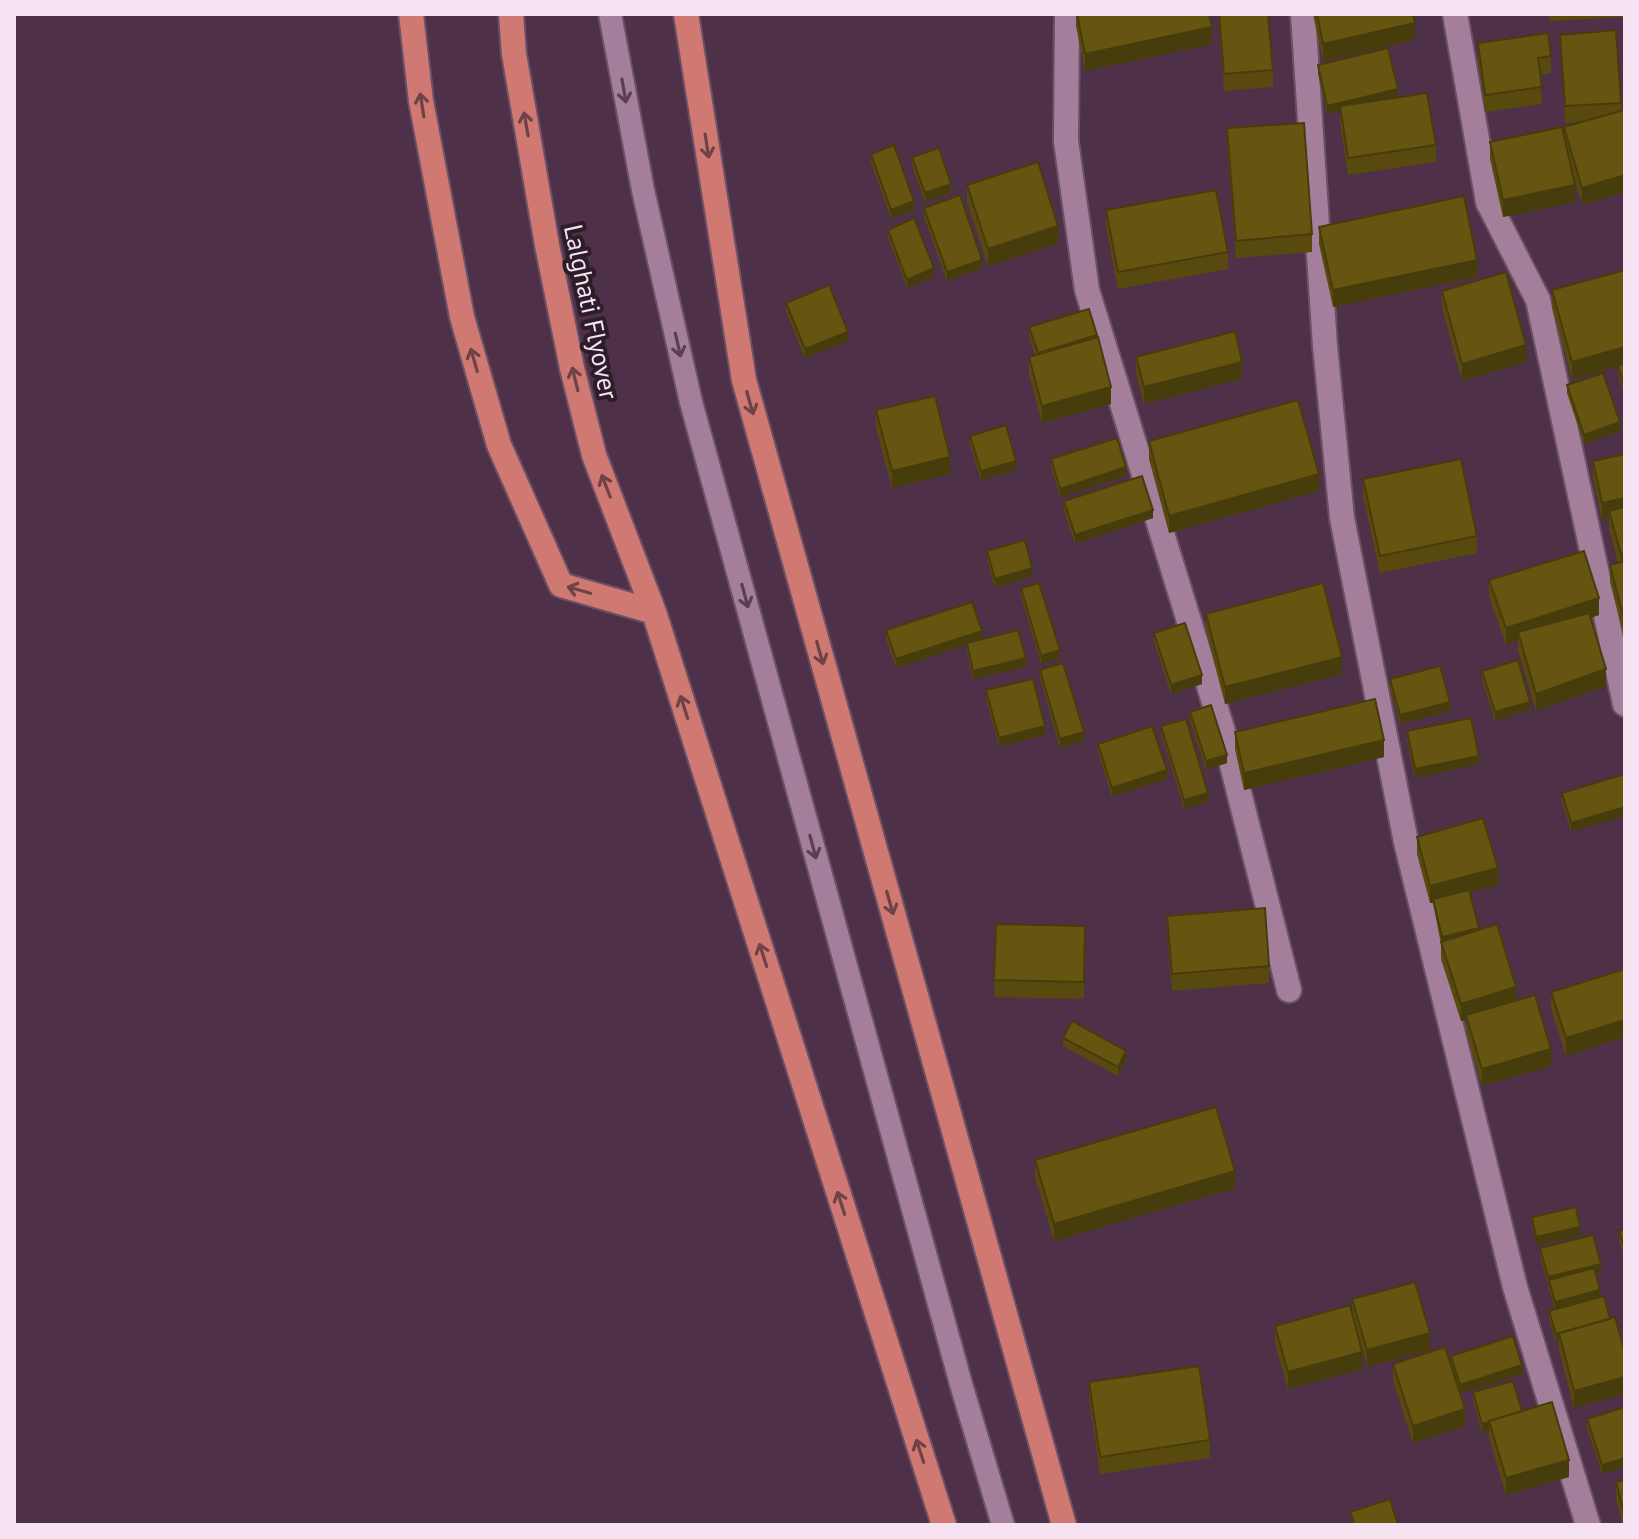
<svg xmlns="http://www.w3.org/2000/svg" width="1639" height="1539" font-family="'PT Sans',sans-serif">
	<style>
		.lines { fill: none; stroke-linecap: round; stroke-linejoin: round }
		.lane-casing { stroke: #6a5065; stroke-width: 26 }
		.street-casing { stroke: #6a5065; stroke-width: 28 }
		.primary-casing { stroke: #6a5065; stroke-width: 28 }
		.lane { stroke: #a37f9b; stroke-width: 22 }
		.street { stroke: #a37f9b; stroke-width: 24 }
		.primary { stroke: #d07872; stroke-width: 24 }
		.wall { fill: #58490f }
		.shaded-wall { fill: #473c0c }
		.building { fill: #651; stroke: #473c0c; stroke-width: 2 }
		.oneway { stroke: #564051 }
		.oneway2 { stroke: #6e4246 }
		.labels { text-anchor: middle; stroke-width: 8; stroke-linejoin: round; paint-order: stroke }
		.street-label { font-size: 26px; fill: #f6e2f1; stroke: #2c1e29 }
	</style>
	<rect width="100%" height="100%" fill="#4f3049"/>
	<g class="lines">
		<g class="lane-casing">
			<path id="lane" d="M610,14l33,176 48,212 270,982 42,141"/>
		</g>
		<g class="street-casing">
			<path id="street" d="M1067,14l-1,127 21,149 139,451 63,249
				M1303,14l22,332 17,172 64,324 109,445 73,238
				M1455,14l33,188 50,98 87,404"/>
		</g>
		<g class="primary-casing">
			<path id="primary" d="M411,14l10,87 41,216 37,128 62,140 93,27
				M511,14l3,40 33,191 25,123 22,87 60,157 290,913
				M686,14l58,366 320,1145"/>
		</g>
		<use href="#lane" class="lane"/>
		<use href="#street" class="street"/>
		<use href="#primary" class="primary"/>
	</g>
	<path class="wall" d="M1076,14h133l3,30 -127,27 -9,-45z
		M1218,14h50l5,56v17l-49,4z
		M1313,14h100l2,26 -92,21z
		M1549,14h76v3l-75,4z
		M1560,35l61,68v8l4,2v79l-43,13 -11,-39 4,36 -72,15 -13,-58v-17l74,-6v-9l17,-5 -16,1z
		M1478,43l73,13v17l-11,2 2,29 -57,8 -7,-52z
		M1318,65l80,32 38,48v17l-88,13 -8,-52v-12l-13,3 -9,-40z
		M1227,128l85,106v18l-76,6 -9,-113z
		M871,154l43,56 -23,8 -20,-55z
		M912,157l39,36 -26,9 -13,-36z
		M967,185l91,58 -70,23 -21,-64z
		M924,208l58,60 -35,13 -23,-64z
		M1106,210l122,42v17l-110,20 -12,-62z
		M1319,227l158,50 -144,30 -14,-63z
		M888,230l46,47 -27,11 -19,-50z
		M1625,270v127l-7,-23v-8l-46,13 -20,-72v-17z
		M1442,291l84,71 -64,19 -20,-73z
		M786,303l62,38 -43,17 -19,-47z
		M1029,327l68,11 14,66 -69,19 -13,-49v-17l6,-2 -6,-19z
		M1136,357l106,22 -98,25 -8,-30z
		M1567,385l53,46 -36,13 -17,-51z
		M876,410l74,64 -58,14 -16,-60z
		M970,436l46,34 -35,10 -11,-35z
		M1149,441l170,50 -150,42 -20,-74z
		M1625,454v182h-1l-14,-54v-17l8,-2 -9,-35v-9l-7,1 -9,-42v-17z
		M1051,459l75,17 -66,21 -9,-29z
		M1363,479l114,57v17l-97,20 -17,-77z
		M1064,501l89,17 -78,26 -11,-34z
		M987,551l45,25 -37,12 -8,-28z
		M1489,580l110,35 -9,3 16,68 -70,25 -18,-61v-9l-12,4 -17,-48z
		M1021,588l39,71 -19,5 -20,-67z
		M1206,614l136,60 -117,30 -19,-73z
		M886,630l96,9 44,28 -53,12 -6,-27v-7l-71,23 -10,-29z
		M1154,633l48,51 -31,10 -17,-52z
		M1040,670l44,71 -24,7 -20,-70z
		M1482,671l48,39 -35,11 -13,-41z
		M1390,679l60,32 -50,13 -10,-36z
		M986,690l59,45 -46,11 -13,-47z
		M1190,712l37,51 -21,7 -16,-49z
		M1161,726l47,76 -24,7 -23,-75z
		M1407,731l72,33 -64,14 -8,-38z
		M1235,732l149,25 -140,33 -9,-41z
		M1098,744l69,35 -55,18 -14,-45z
		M1625,774l-54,58 -9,-30v-9z
		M1417,837l81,48 -28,7 9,38 72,136 -69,20 -16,-54v-12l-5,1 -20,-62v-15l-8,-41h-3l-13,-49z
		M1167,916l102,50v17l-97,8 -5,-58z
		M996,924l89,2 -1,73 -90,-2z
		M1625,969v68l-59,19 -15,-47v-17z
		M1063,1038l63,22 -8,16 -55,-30z
		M1035,1160l200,28 -181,53 -19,-64z
		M1532,1217l48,18 -44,10 -4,-19z
		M1625,1229v30l-6,-19v-9z
		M1540,1248l61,24 -6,2 5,23 25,56v41l-51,14 -15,-58v-8h-3l-7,-22v-9l6,-1 -15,-53z
		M1352,1299l78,51 -63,17 -11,-40 6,42 -74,20 -13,-46v-17l77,-11z
		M1451,1356l71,18 -62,19 5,33 -52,17 -20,-62v-17l67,29 -9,-28z
		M1089,1382l121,58v18l-110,16 -11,-75z
		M1473,1392l49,19 47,66 -63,18 -17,-57v-7l-7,2 -9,-32z
		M1625,1407l-23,67 -15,-46v-9z
		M1625,1480v45h-2l-7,-26v-17z"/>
	<path class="shaded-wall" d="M1415,23v17l-92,21v-17z
		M1212,27v17l-127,27v-17z
		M1398,89v8l-58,9v5l-13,3v-8z
		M1625,175v17l-43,13v-17z
		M951,184v9l-26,9v-9z
		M1575,185v17l-72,15v-17z
		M914,201v9l-23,8v-8z
		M1058,226v17l-70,23v-17z
		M982,260v8l-35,13v-9z
		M1477,260v17l-144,30v-17z
		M934,268v9l-27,11v-8z
		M848,332v9l-43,17v-9z
		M1097,335v9l-59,9z
		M1526,345v17l-64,19v-17z
		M1625,347v17l-53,15v-17z
		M1242,362v17l-98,25v-17z
		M1111,387v17l-69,19v-17z
		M1620,422v9l-36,13v-9z
		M950,457v17l-58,14v-17z
		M1016,461v9l-35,10v-9z
		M1126,467v9l-66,21v-8z
		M1319,474v17l-150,42v-17z
		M1625,498v17l-16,-4v8l-7,1v-17z
		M1153,510v8l-78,26v-9z
		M1625,553v17l-4,2v-18z
		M1032,568v8l-37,12v-9z
		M1599,598v17l-79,25 -2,-8v9l-12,4v-17z
		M982,631v9l-86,28v-9z
		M1060,650v9l-19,5v-8z
		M1342,657v17l-117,30v-17z
		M1026,658v9l-53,12v-8z
		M1606,669v17l-70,25v-17z
		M1202,675v9l-31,10v-9z
		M1450,702v9l-50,13v-9z
		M1530,702v8l-35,11v-9z
		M1045,726v9l-46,11v-8z
		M1084,732v9l-24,7v-9z
		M1384,740v17l-140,33v-17z
		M1227,755v8l-21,7v-9z
		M1479,756v8l-64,14v-9z
		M1167,770v9l-55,18v-9z
		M1208,793v9l-24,7v-9z
		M1625,807v9l-54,16v-9z
		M1498,868v17l-64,17 -1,-3v4h-3v-17z
		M1479,928v9l-37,9v-9z
		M1516,987v17l-50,11v5l-5,1v-17z
		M1625,1020v17l-59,19v-18z
		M1551,1049v17l-69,20v-17z
		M1126,1051v9l-8,16v-9z
		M1235,1171v17l-181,53v-17z
		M1580,1227v8l-44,10v-8z
		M1601,1264v8l-51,13 -1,-5v5h-1v-8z
		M1600,1290v9l-45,12v-9z
		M1430,1333v17l-63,17v-17z
		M1559,1333v9h-3v-8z
		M1362,1352v17l-74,20v-17z
		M1522,1365v9l-62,19v-8z
		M1625,1377v17l-51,14v-17z
		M1465,1409v17l-52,17v-17z
		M1489,1422v9l-7,2v-9z
		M1625,1458v9l-23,7v-9z
		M1569,1460v17l-63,18v-17z"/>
	<path class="building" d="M1077,14h132l3,13 -127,27z
		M1219,14h49l5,56 -49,4z
		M1317,14h96l2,9 -92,21z
		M1616,30l5,73 -56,3 -5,-71z
		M1548,33l3,23 -13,2 4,29 -57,8 -7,-52z
		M1388,48l10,41 -71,17 -9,-41z
		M1427,93l9,52 -88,13 -8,-52z
		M1624,110l1,65 -43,13 -18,-61z
		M1304,123l8,111 -76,7 -9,-113z
		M1562,127l13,58 -72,15 -13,-58z
		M894,145l20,56 -23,9 -20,-56z
		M939,148l12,36 -26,9 -13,-36z
		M1038,162l20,64 -70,23 -21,-64z
		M1216,190l12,62 -110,20 -12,-62z
		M960,195l22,65 -35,12 -23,-64z
		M1464,196l13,64 -144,30 -14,-63z
		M914,218l20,50 -27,12 -19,-50z
		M1625,270v77l-53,15 -20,-72z
		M1506,272l20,73 -64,19 -20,-73z
		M829,285l19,47 -43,17 -19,-46z
		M1089,309l8,26 -59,18 -9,-26z
		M1235,331l7,31 -98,25 -8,-30z
		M1098,337l13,50 -69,19 -13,-49z
		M1625,363v25l-7,-22z
		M1603,373l17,49 -36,13 -17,-50z
		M935,396l15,61 -58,14 -16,-61z
		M1298,400l21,74 -150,42 -20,-75z
		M1006,425l10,36 -35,10 -11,-35z
		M1117,438l9,29 -66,22 -9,-30z
		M1625,454v44l-23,5 -9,-42z
		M1461,459l16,77 -97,20 -17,-77z
		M1142,476l11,34 -78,25 -11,-34z
		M1625,507v46l-4,1 -12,-43z
		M1025,540l7,28 -37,11 -8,-28z
		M1584,551l15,47 -93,30 -17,-48z
		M1625,561v58h-1l-14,-54z
		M1039,583l21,67 -19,6 -20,-68z
		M1323,583l19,74 -117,30 -19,-73z
		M972,602l10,29 -86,28 -10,-29z
		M1589,613l17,56 -70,25 -18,-62z
		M1185,623l17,52 -31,10 -17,-52z
		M1018,630l8,28 -53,13 -6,-28z
		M1518,660l12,42 -35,10 -13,-41z
		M1063,663l21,69 -24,7 -20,-69z
		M1440,666l10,36 -50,13 -10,-36z
		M1033,679l12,47 -46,12 -13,-48z
		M1375,699l9,41 -140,33 -9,-41z
		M1211,705l16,50 -21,6 -16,-49z
		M1471,718l8,38 -64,13 -8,-38z
		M1186,719l22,74 -24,7 -23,-74z
		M1152,726l15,44 -55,18 -14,-44z
		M1625,774v33l-54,16 -9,-30z
		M1483,818l15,50 -68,18 -13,-49z
		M1469,890l10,38 -37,9 -9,-38z
		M1265,908l4,58 -97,8 -5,-58z
		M996,924l89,2 -1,56 -90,-2z
		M1497,924l19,63 -55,17 -20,-62z
		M1625,969v51l-59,18 -15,-46z
		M1535,995l16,54 -69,20 -16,-54z
		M1072,1021l54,30 -8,16 -55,-29z
		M1216,1107l19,64 -181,53 -19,-64z
		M1576,1207l4,20 -44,10 -4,-20z
		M1625,1229v21l-6,-19z
		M1593,1235l8,29 -53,13 -8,-29z
		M1594,1268l6,22 -45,12 -6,-22z
		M1415,1282l15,51 -63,17 -15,-51z
		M1604,1296l6,23 -54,15 -7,-23z
		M1350,1305l12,47 -74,20 -13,-46z
		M1615,1317l10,36v24l-51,14 -15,-58z
		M1513,1336l9,29 -62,20 -9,-29z
		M1445,1347l20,62 -52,17 -20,-62z
		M1199,1366l11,74 -110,17 -11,-75z
		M1513,1381l9,30 -33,10v1l-7,2 -9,-32z
		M1552,1402l17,58 -63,18 -17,-57z
		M1625,1407v51l-23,7 -15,-46z
		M1625,1480v37l-9,-35z
		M1390,1499l8,26h-43l-5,-13z"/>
	<defs><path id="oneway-shaft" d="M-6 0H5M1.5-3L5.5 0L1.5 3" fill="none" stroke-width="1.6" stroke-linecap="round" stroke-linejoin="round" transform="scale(2)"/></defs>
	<g class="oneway">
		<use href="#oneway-shaft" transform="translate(624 91) rotate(80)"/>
		<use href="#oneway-shaft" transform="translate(678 345) rotate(77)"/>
		<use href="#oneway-shaft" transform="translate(745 596) rotate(75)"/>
		<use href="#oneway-shaft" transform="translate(813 847) rotate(75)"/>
	</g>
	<g class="oneway2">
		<use href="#oneway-shaft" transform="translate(422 105) rotate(-99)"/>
		<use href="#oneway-shaft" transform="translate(526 124) rotate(-100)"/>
		<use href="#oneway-shaft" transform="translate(707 146) rotate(81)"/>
		<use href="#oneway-shaft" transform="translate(474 360) rotate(-106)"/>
		<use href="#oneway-shaft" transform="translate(575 379) rotate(-104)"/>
		<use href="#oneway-shaft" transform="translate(750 403) rotate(74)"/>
		<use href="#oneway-shaft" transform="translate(606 486) rotate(-111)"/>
		<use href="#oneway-shaft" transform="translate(579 590) rotate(-164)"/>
		<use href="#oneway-shaft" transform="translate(820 653) rotate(74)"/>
		<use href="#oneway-shaft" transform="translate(684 707) rotate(-108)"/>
		<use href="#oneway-shaft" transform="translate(890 903) rotate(74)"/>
		<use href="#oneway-shaft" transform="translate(763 955) rotate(-108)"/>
		<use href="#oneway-shaft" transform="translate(841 1203) rotate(-108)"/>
		<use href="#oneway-shaft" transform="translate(920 1451) rotate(-108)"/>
	</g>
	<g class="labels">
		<g class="street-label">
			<text transform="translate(591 312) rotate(78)" y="9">Lalghati Flyover</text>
		</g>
	</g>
	<rect width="1639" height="1539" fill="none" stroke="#f6e2f1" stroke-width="32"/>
</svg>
